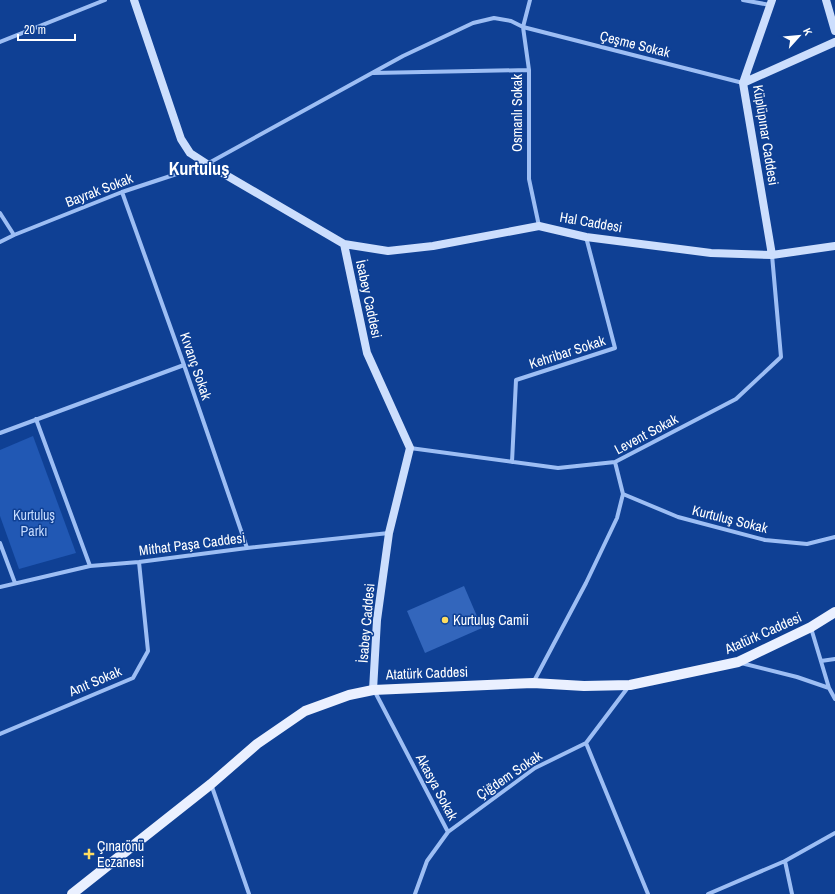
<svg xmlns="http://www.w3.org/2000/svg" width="835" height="894" font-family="'Archivo Narrow',sans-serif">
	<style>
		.green { fill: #2158b4 }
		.building { fill: #3366bc }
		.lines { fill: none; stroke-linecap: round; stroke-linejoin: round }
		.street { stroke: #9dbef4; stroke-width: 4 }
		.secondary { stroke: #ccdefd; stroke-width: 8 }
		.primary { stroke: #eaf0ff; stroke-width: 10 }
		.poi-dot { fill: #ffdd60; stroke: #0f4094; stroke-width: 1.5 }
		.labels { text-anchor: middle; stroke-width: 3; stroke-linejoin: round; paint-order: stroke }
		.street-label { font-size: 14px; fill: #fff; stroke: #0f4094 }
		.park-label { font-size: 14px; fill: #c4dafe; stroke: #0f4094 }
		.poi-label { font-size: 14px; fill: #fff; stroke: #0f4094; text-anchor: start }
		.district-label { font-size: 18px; font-weight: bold; fill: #fff; stroke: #0f4094 }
	</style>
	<rect width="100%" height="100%" fill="#0f4094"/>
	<path class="green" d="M33,436l43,117 -57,16 -19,-53v-66z"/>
	<path class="building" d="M464,586l18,42 -57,25 -18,-42z"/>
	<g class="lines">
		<path class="street" d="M530,0l-7,27 6,43v109l10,47
			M743,0l27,5
			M0,42l105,-42
			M373,73l156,-3
			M122,192l62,173 63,183
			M0,213l14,22
			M0,242l14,-7 108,-43 85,-28 165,-91 31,-17 70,-33 21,-5 17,3 12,6 220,56
			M36,419l54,147
			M0,433l184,-68
			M410,448l148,20 57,-6
			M512,462l4,-82 99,-32 -29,-111
			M623,494l55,23 87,23 42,4 28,-7
			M0,543l15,40
			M0,587l90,-21 49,-4 108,-14 142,-15
			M811,628l18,60 6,11
			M821,661l14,-2
			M741,663l56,14 32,11
			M533,683l53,-100 31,-65 6,-24 -8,-32 121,-63 45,-42 -9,-102
			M374,690l74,142 -21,29 -12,33
			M0,734l133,-56 15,-27 -9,-89
			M586,743l62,151
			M211,784l38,110
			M448,832l87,-64 51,-25 43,-57
			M785,861l7,33
			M708,894l77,-33 50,-28"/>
		<path class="secondary" d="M134,0l47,139 9,14 17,11 137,80 23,109 43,95 -21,85 -12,87 -4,70
			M826,0l9,31
			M743,83l92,-41
			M344,244l44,7 45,-5 106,-20 47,11 125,16 61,2 63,-9
			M772,255l-29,-172 29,-83"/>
		<path class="primary" d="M72,894l139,-110 46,-40 48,-33 44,-16 24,-5 160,-7 51,3 46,-1 108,-23 73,-35 24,-15"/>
	</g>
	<g class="poi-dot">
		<circle cx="445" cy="620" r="4"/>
		<path d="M87 848h4v4h4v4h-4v4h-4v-4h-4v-4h4z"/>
	</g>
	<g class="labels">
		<g class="street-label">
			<text transform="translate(635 44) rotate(14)" y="5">Çeşme Sokak</text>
			<text transform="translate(517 113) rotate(-90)" y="5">Osmanlı Sokak</text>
			<text transform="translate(766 135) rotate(81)" y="5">Küplüpınar Caddesi</text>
			<text transform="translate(99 190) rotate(-21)" y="5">Bayrak Sokak</text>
			<text transform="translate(591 222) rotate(10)" y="5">Hal Caddesi</text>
			<text transform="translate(369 299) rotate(78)" y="5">İsabey Caddesi</text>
			<text transform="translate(567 352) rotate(-18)" y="5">Kehribar Sokak</text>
			<text transform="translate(196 366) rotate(71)" y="5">Kıvanç Sokak</text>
			<text transform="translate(646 434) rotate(-28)" y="5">Levent Sokak</text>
			<text transform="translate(730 519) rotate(14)" y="5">Kurtuluş Sokak</text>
			<text transform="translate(192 544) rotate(-7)" y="5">Mithat Paşa Caddesi</text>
			<text transform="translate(366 623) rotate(-85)" y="5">İsabey Caddesi</text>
			<text transform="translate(763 633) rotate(-24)" y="5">Atatürk Caddesi</text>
			<text transform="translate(427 673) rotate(-2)" y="5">Atatürk Caddesi</text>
			<text transform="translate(95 681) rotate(-23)" y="5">Anıt Sokak</text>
			<text transform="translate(509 775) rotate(-34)" y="5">Çiğdem Sokak</text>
			<text transform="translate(437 787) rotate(62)" y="5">Akasya Sokak</text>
		</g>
		<g class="park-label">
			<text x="34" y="520">Kurtuluş<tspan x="34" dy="16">Parkı</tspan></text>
		</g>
		<g class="poi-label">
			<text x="453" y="625">Kurtuluş Camii</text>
			<text x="97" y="851">Çınarönü<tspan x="97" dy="16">Eczanesi</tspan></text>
		</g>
		<g class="district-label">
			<text x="199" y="175">Kurtuluş</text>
		</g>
	</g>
	<g transform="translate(799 36) rotate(63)" stroke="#0f4094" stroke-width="3" paint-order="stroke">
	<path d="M0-3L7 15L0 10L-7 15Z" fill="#ffffff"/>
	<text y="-6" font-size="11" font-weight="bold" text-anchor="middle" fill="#ffffff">K</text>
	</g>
	<path d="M18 34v6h57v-6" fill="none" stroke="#ffffff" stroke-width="2"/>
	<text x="24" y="34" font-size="12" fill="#ffffff" stroke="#0f4094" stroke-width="3" paint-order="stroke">20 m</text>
</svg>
